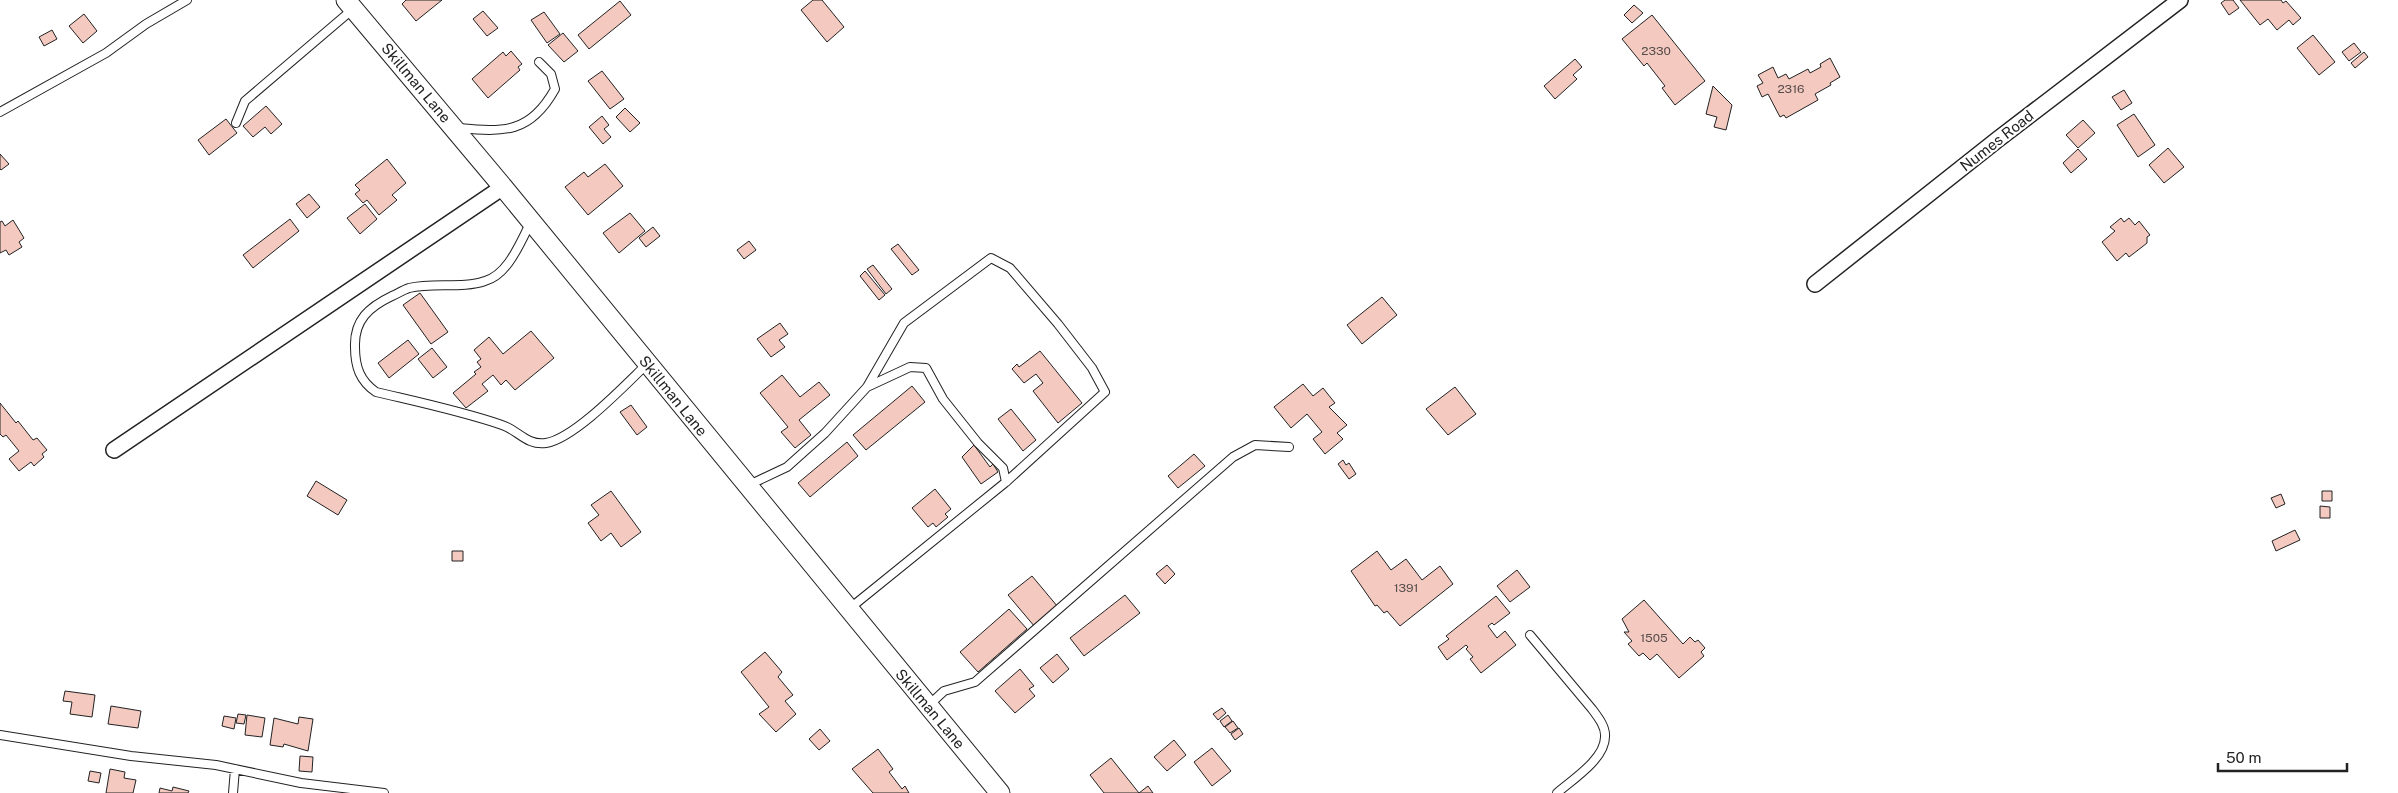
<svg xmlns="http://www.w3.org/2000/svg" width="2398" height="793" font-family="'Public Sans',sans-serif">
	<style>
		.building { fill: #f3c9c0; stroke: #222 }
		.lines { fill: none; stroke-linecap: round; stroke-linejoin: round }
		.service-casing { stroke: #222; stroke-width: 10 }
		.minor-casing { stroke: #222; stroke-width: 18 }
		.tertiary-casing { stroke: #222; stroke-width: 21 }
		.service { stroke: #fff; stroke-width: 8 }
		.minor { stroke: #fff; stroke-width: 15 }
		.tertiary { stroke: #fff; stroke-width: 19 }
		.labels { text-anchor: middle; stroke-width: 4; stroke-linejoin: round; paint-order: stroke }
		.number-label { font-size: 12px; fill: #564c4a }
		.street-label { font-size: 15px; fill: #222; stroke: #fff }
	</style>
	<rect width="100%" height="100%" fill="#fff"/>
	<path class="building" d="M406,0h36l-26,21 -14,-17z
		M813,0h9l22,27 -17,15 -26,-32z
		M2225,0h8l6,8 -10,7 -8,-12z
		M2240,0h41l2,3 3,-2 15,17 -8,7 -4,-5 -12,10 -9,-11 -8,6z
		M620,1l11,14 -42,34 -11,-14z
		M1634,5l9,8 -11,10 -8,-8z
		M483,11l15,17 -11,8 -14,-17z
		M544,12l16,22 -13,9 -16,-23z
		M84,14l13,17 -14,12 -14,-17z
		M1652,15l53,66 -30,24 -13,-17 3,-2 -18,-23 -3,3 -22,-27z
		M52,30l5,9 -13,7 -5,-9z
		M563,33l15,18 -14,11 -16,-17z
		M2313,35l22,27 -16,13 -22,-27z
		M2354,43l7,9 -12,9 -7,-9z
		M511,51l11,13 -4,3 2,3 -32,28 -16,-19 31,-27 3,4z
		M2364,52l4,5 -13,11 -4,-5z
		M1830,58l10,19 -10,6 1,2 -16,9 3,6 -32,18 -2,-3 -4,2 -12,-23 -6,3 -5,-11 6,-3 -5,-8 15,-8 5,11 8,-4 3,5 19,-10 2,4 11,-6 -1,-3z
		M1575,59l7,8 -9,8 4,4 -22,20 -11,-13z
		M602,71l22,28 -14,10 -22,-28z
		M1713,86l19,19 -6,25 -12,-3 3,-10 -11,-3z
		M2124,90l8,13 -11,7 -9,-13z
		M266,106l16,18 -11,10 -6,-7 -12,10 -10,-11z
		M625,108l15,15 -10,9 -14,-15z
		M2134,114l21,31 -17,12 -21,-32z
		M602,116l7,9 -5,4 7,8 -8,7 -14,-17z
		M226,119l11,14 -28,22 -11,-15z
		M2083,120l12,13 -17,15 -12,-13z
		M2168,148l16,19 -20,16 -15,-18z
		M2078,149l9,10 -16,14 -8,-10z
		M0,154l9,10 -8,6 -1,-1z
		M387,159l19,24 -14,12 5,5 -18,15 -12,-15 -4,3 -8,-9 5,-4 -5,-5z
		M605,164l18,22 -35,29 -23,-28 19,-15 4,5z
		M309,194l11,13 -13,11 -11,-14z
		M365,204l12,15 -17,15 -13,-16z
		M630,213l15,18 -26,22 -16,-20z
		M2121,218l3,4 5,-4 6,7 4,-4 11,14 -3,2v6l-5,4 -13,10 -3,-4 -9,8 -15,-19 13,-11 -5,-4z
		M290,219l9,12 -46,37 -10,-13z
		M13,220l11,18 -5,4 3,5 -13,8 -3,-5 -6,3v-31l2,-1 3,5z
		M653,227l7,9 -14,11 -7,-9z
		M749,241l7,9 -12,9 -7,-9z
		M898,244l21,26 -7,5 -21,-26z
		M873,265l19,24 -6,5 -19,-25z
		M865,271l20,24 -6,5 -19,-24z
		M420,293l28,39 -17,12 -28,-39z
		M1382,297l15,18 -35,29 -15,-19z
		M780,323l8,11 -9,6 6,7 -14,10 -14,-18z
		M531,331l23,27 -39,32 -9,-10 -5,5 -8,-10 -11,9 6,7 -22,17 -13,-15 23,-19 -2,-2 7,-5 -4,-5 4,-3 -7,-9 15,-13 14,17z
		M408,340l11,14 -30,24 -11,-15z
		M432,348l15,19 -14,11 -15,-19z
		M1040,351l42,52 -24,20 -25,-32 10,-8 -7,-9 -12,9 -12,-14 5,-5 2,3z
		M782,375l18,22 19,-15 11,13 -31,25 12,15 -16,13 -14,-16 7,-5 -28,-34z
		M1303,384l10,12 10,-8 12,15 -6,4 18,18 -10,8 6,6 -18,15 -12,-15 9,-7 -15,-18 -16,14 -17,-21z
		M912,386l13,16 -59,48 -13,-15z
		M1455,387l21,27 -28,21 -22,-26z
		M0,403l16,20 2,-2 15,19 4,-2 10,12 -5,4 2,3 -10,9 -3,-4 -12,9 -10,-12 10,-8 -13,-16 -3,2 -3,-3z
		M631,405l16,22 -10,8 -17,-23z
		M1011,409l25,31 -13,11 -25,-32z
		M847,442l11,14 -48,41 -12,-14z
		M974,445l16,22 3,-3 5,8 -17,12 -19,-27z
		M1194,454l11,12 -27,22 -10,-12z
		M1343,460l3,5 3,-2 7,11 -7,5 -11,-15z
		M316,481l31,19 -9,15 -31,-19z
		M935,489l16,20 -6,5 3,3 -12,10 -3,-4 -5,4 -16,-19z
		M611,491l30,41 -20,15 -10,-14 -10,8 -13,-18 11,-8 -8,-10z
		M2322,491h10v10h-10z
		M2281,494l4,10 -9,4 -5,-10z
		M2320,506l10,1v11h-10z
		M2295,530l5,10 -24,11 -4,-10z
		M452,551h11v10h-11z
		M1377,551l14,19 15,-11 16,21 18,-14 13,18 -53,42 -13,-15 -3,2 -7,-8 -2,1 -24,-35z
		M1167,565l8,9 -10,10 -9,-10z
		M1517,570l13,17 -20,15 -13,-16z
		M1032,576l26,31 -23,20 -27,-32z
		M1125,595l15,18 -56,43 -14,-18z
		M1496,596l14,17 -16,12 -2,-2 -4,3 9,12 8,-7 11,14 -35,28 -11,-14 3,-2 -7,-8 2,-2 -2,-2 -19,15 -9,-13 11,-8 -3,-3z
		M1644,600l39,44 7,-7 5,5 3,-2 7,8 -4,4 3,4 -25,22 -22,-24 -7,6 -7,-7 -4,3 -11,-12 4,-3 -8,-9h5l-7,-13z
		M1009,609l18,20 -49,43 -18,-20z
		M765,652l17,20 -4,5 15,18 -8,6 11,13 -20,18 -17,-18 10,-7 -28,-35z
		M1057,654l12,15 -16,14 -13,-15z
		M1020,669l14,17 -5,3 6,7 -20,17 -20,-22z
		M65,691l30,4 -3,22 -22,-3 2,-12 -9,-1z
		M111,706l30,5 -3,17 -30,-4z
		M1222,708l4,5 -8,7 -5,-6z
		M238,714l8,1 -2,9 -8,-1z
		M247,715l18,3 -3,19 -17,-2z
		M1228,715l4,6 -8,6 -4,-6z
		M224,716l12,2 -2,11 -12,-3z
		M299,717l14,2 -5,32 -24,-7 -1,3 -13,-2 4,-27 24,6z
		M1233,721l5,7 -8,5 -5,-6z
		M1239,728l4,6 -8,6 -4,-6z
		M820,729l10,12 -11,9 -10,-11z
		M1174,740l12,15 -19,16 -13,-14z
		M1212,748l19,23 -19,15 -18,-24z
		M878,749l15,20 -4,3 13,17 3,-3 4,7h-36l-21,-24z
		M300,756l13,1 -1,15 -13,-1z
		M1111,758l28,35 9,-7 5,7h-49l-14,-18z
		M110,769l15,3 -1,6 12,2 -3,13h-27z
		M90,771l11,2 -2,10 -11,-2z
		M173,787l16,4 -1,2h-29l1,-5 12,3z"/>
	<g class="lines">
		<g class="service-casing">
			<path id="service" d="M0,112l106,-59 40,-29 41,-24
				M236,123l9,-22 108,-92
				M458,128c46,4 72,6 97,-39l-4,-15 -12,-12
				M531,222c-11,20 -22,52 -46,59 -23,8 -52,1 -76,7 -6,2 -12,6 -17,8 -23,11 -38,24 -37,51 0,20 5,34 21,45 42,10 85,19 126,33 16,5 25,21 44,18 29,-5 79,-58 101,-79
				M867,387l43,-20 16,1 17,31 35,44 25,25 3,14
				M749,485l38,-18 38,-34 42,-46 37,-64 87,-65 19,10 48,56 34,44 13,24 -99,90 -157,127
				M1530,635l62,74c6,8 14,18 13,28 0,22 -33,43 -48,56
				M929,705l15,-14 31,-9 258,-225 22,-12 34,2
				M0,735l131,21 85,9 85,18 83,10
				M233,793l2,-24"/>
		</g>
		<g class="minor-casing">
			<path id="minor" d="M1815,284l182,-144 183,-140
				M114,450l389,-263"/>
		</g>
		<g class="tertiary-casing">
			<path id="tertiary" d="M346,0l157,187 497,606"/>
		</g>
		<use href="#service" class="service"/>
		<use href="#minor" class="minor"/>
		<use href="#tertiary" class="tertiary"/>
	</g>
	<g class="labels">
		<g class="number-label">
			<text x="1656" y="55">2330</text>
			<text x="1791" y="93">2316</text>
			<text x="1406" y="592">1391</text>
			<text x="1654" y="642">1505</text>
		</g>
		<g class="street-label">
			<text transform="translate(416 83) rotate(50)" y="5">Skillman Lane</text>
			<text transform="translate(1997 141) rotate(-38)" y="5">Numes Road</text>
			<text transform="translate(673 396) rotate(51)" y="5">Skillman Lane</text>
			<text transform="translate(930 709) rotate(50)" y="5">Skillman Lane</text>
		</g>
	</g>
	<path d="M2218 763v8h129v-8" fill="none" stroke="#222222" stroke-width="2.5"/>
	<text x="2226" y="763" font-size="15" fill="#222222" stroke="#ffffff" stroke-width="4" paint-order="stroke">50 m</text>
</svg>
